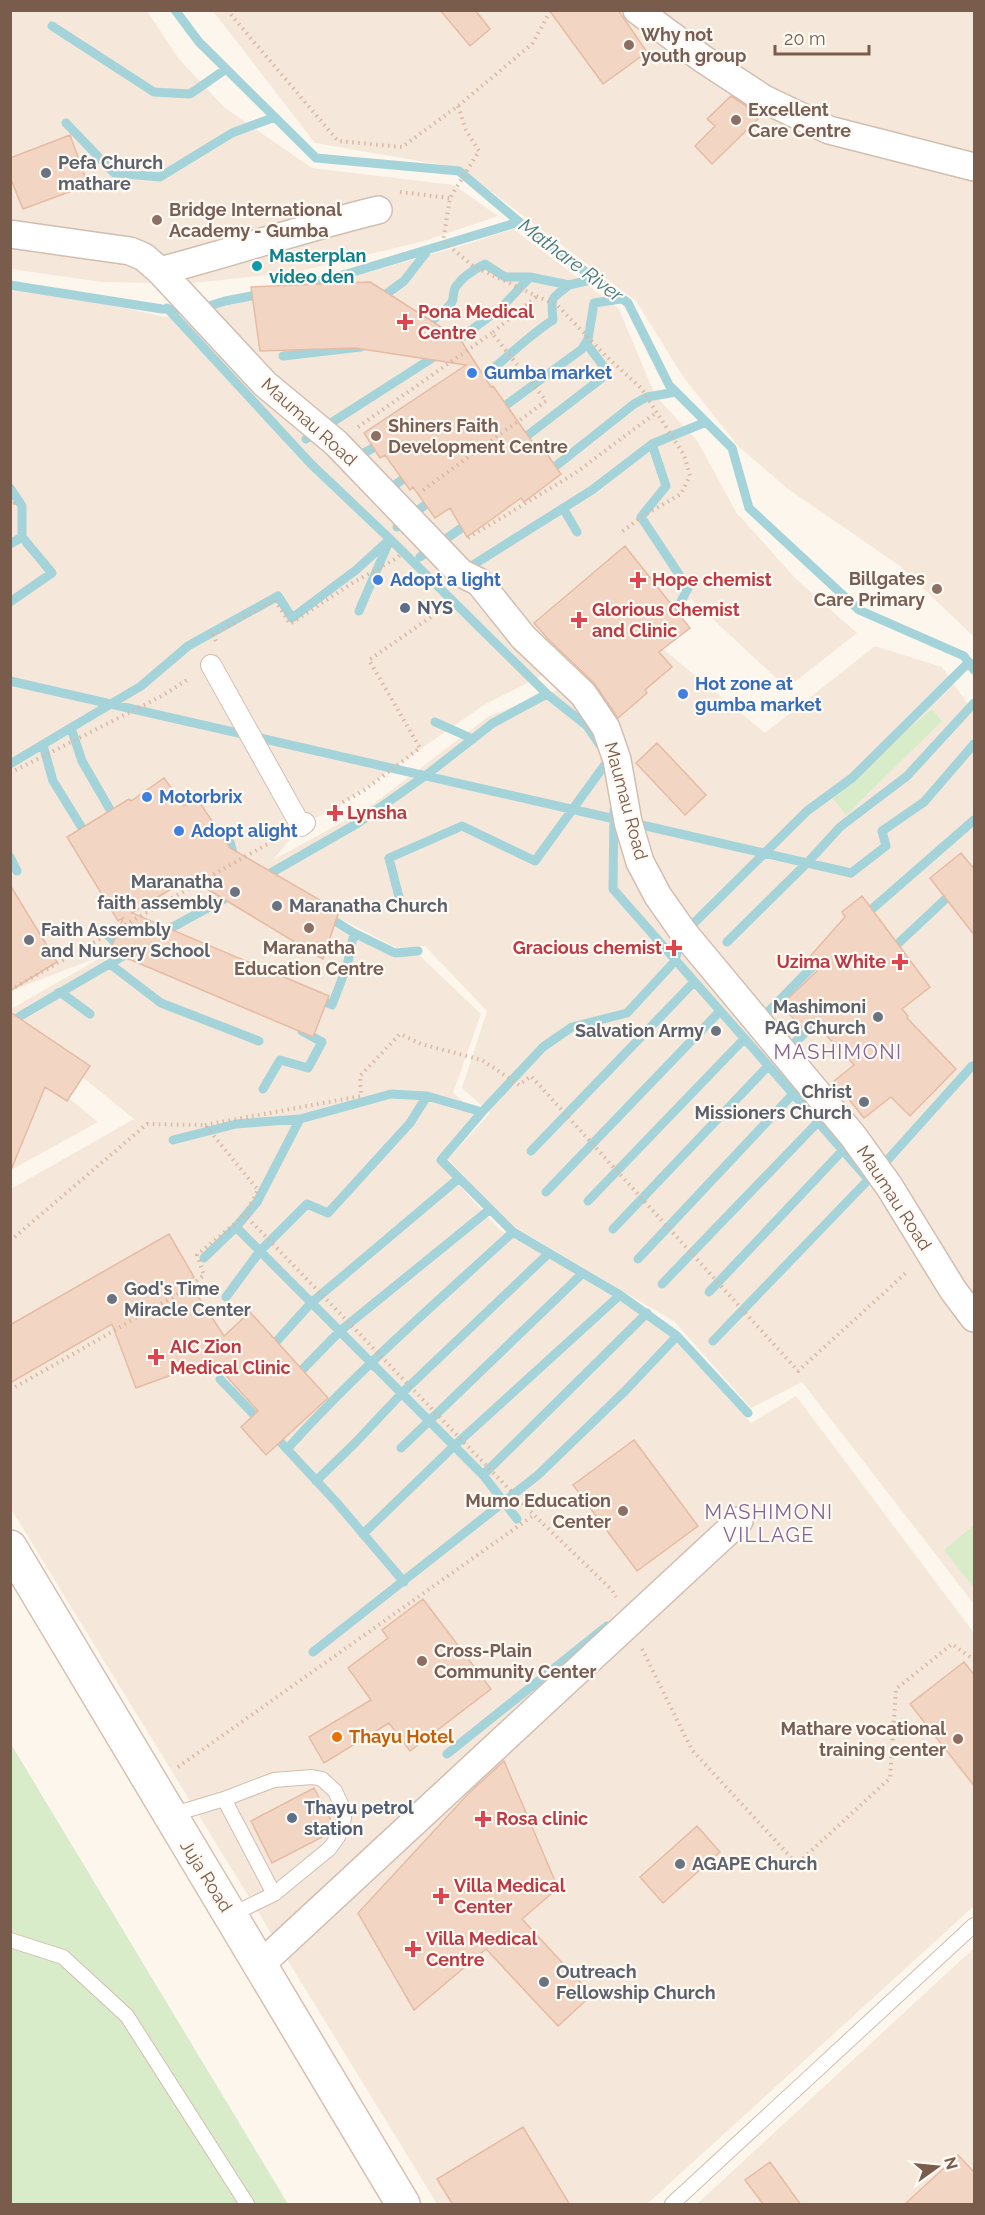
<svg xmlns="http://www.w3.org/2000/svg" width="985" height="2215" font-family="Raleway,sans-serif">
	<style>
		.residential { fill: #f5e8da }
		.green { fill: #d8ecc9 }
		.lines { fill: none; stroke-linecap: round; stroke-linejoin: round }
		.stream { stroke: #a5d3da; stroke-width: 9 }
		.building { fill: #f3d5c3; stroke: #e6bba3; stroke-width: 1.5 }
		.service-casing { stroke: #d1beb0; stroke-width: 16 }
		.pedestrian-casing { stroke: #d1beb0; stroke-width: 22 }
		.minor-casing { stroke: #d1beb0; stroke-width: 30 }
		.secondary-casing { stroke: #d6c0b0; stroke-width: 36 }
		.path { stroke: #d9b8a5; stroke-width: 4; stroke-dasharray: 1.5 4.5; stroke-linecap: butt }
		.service { stroke: #fff; stroke-width: 14 }
		.pedestrian { stroke: #fff; stroke-width: 20 }
		.minor { stroke: #fff; stroke-width: 27 }
		.secondary { stroke: #fff; stroke-width: 33 }
		.education-dot { fill: #8d6e63; stroke: #fffaf3; stroke-width: 2 }
		.worship-dot { fill: #6b7280; stroke: #fffaf3; stroke-width: 2 }
		.culture-dot { fill: #0f9aa8; stroke: #fffaf3; stroke-width: 2 }
		.health-dot { fill: #e0444e; stroke: #fffaf3; stroke-width: 2 }
		.shop-dot { fill: #3f7fe0; stroke: #fffaf3; stroke-width: 2 }
		.service-dot { fill: #5c6f8a; stroke: #fffaf3; stroke-width: 2 }
		.food-dot { fill: #e8710a; stroke: #fffaf3; stroke-width: 2 }
		.labels { text-anchor: middle; stroke-width: 4.5; stroke-linejoin: round; paint-order: stroke }
		.education-label { font-size: 18px; font-weight: bold; fill: #785e54; stroke: #fffaf3; text-anchor: start }
		.worship-label { font-size: 18px; font-weight: bold; fill: #5b616d; stroke: #fffaf3; text-anchor: start }
		.culture-label { font-size: 18px; font-weight: bold; fill: #0d838f; stroke: #fffaf3; text-anchor: start }
		.health-label { font-size: 18px; font-weight: bold; fill: #be3a42; stroke: #fffaf3; text-anchor: start }
		.shop-label { font-size: 18px; font-weight: bold; fill: #366cbe; stroke: #fffaf3; text-anchor: start }
		.street-label { font-size: 18px; fill: #7a5c4d; stroke: #fffaf3 }
		.service-label { font-size: 18px; font-weight: bold; fill: #4e5e75; stroke: #fffaf3; text-anchor: start }
		.food-label { font-size: 18px; font-weight: bold; fill: #c56008; stroke: #fffaf3; text-anchor: start }
		.water-label { font-size: 20px; font-style: italic; fill: #437c86; stroke: #fffaf3 }
		.neighbourhood-label { font-size: 20px; letter-spacing: 1.5px; fill: #846695; stroke: #fffaf3 }
	</style>
	<rect width="100%" height="100%" fill="#fdf6ec"/>
	<path class="residential" d="M11,11h136l32,48 46,49 87,60 142,17 44,31 -74,25 -128,31 -103,11h-43l-48,-1 -91,-13z
		M213,11h761v626l-74,-71 -112,-77 -50,-43 -54,-68 -48,-77 -176,-133 -145,-25z
		M513,229l106,80 36,86 43,47 38,70 59,66 62,55 -70,55 -96,-89 -207,106 -144,100 -39,21 -28,34 95,-52 121,-92 97,-37 59,-45 120,99 110,-87 67,21 32,46v891l-172,-222 -51,26 -76,-86 -166,-98 -61,-65 42,-46 -28,-25 25,-77 -62,-65 -28,2 -137,-71 2,12 87,46 44,21h27l61,58 -28,79 25,21 -43,45 65,71 95,53 74,51 82,89 45,-27 178,237v273l-327,298h-210l-426,-695v-320l123,-70 -123,-100v-10l98,-56 -98,38v-702l96,15 58,13 137,-26 162,-46z
		M10,1050l88,72 -87,48h-1z
		M974,1948v256h-277z"/>
	<path class="green" d="M932,709l10,12 -96,94 -16,-20z
		M974,1525v63l-30,-38z
		M11,1744l277,460h-277z"/>
	<g class="lines">
		<path class="stream" d="M175,10l24,32 117,116 143,13 71,60 98,72 41,82 63,63 17,60 110,102 105,46 10,14
			M52,26l102,66 36,2 36,-25
			M66,123l48,50 46,4 72,-44 43,-16
			M10,285l152,24 34,1 29,-9 37,-7
			M293,287l57,-14 169,-51
			M378,300l26,-19 24,-31
			M167,308l144,156 79,75 157,155 40,32 15,22
			M423,327c10,-7 22,-15 29,-25 2,-5 1,-10 3,-14 6,-10 20,-19 30,-24l20,13h25l39,8 25,-6
			M451,345l50,-37 29,-31
			M283,356l78,-9
			M475,383c27,-20 50,-45 78,-63 -2,-24 -3,-20 16,-35
			M498,411l84,-62 6,-10 6,-36 27,-4
			M306,439l134,-86
			M519,442l83,-64 2,-11 -18,-24
			M652,444l14,42 -25,31 47,71 -17,33
			M359,456l24,-14
			M547,473l87,-69 13,-7 29,-5
			M10,488l12,18v31l-12,7
			M386,491l26,-18
			M563,508l14,24
			M397,527l38,-30
			M420,557l50,-35
			M465,570l127,-80 60,-46 54,-22
			M10,602l42,-29 -30,-36
			M359,611l29,-67
			M10,681l609,139
			M435,722l38,17
			M71,728l11,33 34,59
			M43,745l10,36 34,55
			M10,764l131,-78 47,-40 90,-50 14,22 64,-48 34,-31
			M614,810l-1,79 256,291
			M633,823l218,50 35,-27 -4,-15 42,-29 50,-58
			M230,842l5,18
			M10,857l7,14
			M262,878l96,-55 71,-50 64,-50 54,-29
			M400,901l-11,-43 73,-32 73,35 74,-102
			M325,915l29,18 41,20 23,-2
			M864,916l110,-96
			M102,929l19,20
			M160,934l75,-41
			M727,942l83,-82 30,-33 67,-51 67,-73
			M889,952l64,-60
			M110,964l51,39 98,38
			M58,993l2,-1 30,22
			M316,998l16,7 15,-39 7,-33
			M767,1013l53,-54
			M10,1022l123,-72
			M788,1049l35,-33
			M263,1089l17,-29 28,8 14,-26 -20,-11
			M482,1112l-41,48 72,72 107,63 57,41 71,77
			M173,1140l63,-16 64,-5 91,-25 36,2 55,16 61,-65 29,-20 55,-14 48,-52 6,-24 3,-4 123,-122 45,-33 117,-116
			M531,1151l163,-169
			M883,1165l89,-99
			M546,1192l174,-181
			M588,1201l156,-162
			M236,1227l247,248 34,44
			M613,1229l155,-163
			M204,1258l32,-31 21,-25 43,-83
			M638,1259l155,-165
			M662,1284l156,-162
			M709,1292l134,-142
			M226,1297l34,-46 47,-47 21,9 82,-90 17,-27
			M713,1341l156,-162
			M275,1343l36,-40 147,-124
			M302,1370l38,-39 149,-121
			M220,1379l42,44
			M272,1433l65,70 67,79
			M401,1448l182,-175
			M287,1449c70,-78 149,-146 226,-217
			M483,1475l164,-162
			M316,1481l40,-39 46,-49 147,-140
			M363,1534l91,-88 166,-151
			M313,1652l225,-177 87,-84 52,-55
			M447,1754l160,-128"/>
	</g>
	<path class="building" d="M440,10h35l15,19 -20,17z
		M549,10h69l29,42 -44,32z
		M731,96l14,9 13,14 -46,45 -17,-18 20,-20 -8,-7z
		M70,135l18,50 -65,24 -13,-32v-19z
		M370,282l90,57 31,48 2,-1 45,64 4,-3 19,27 -37,28 -3,-4 -54,39 -17,-29 -15,10 -22,-31 -3,3 -25,-35 -5,3 -16,-25 102,-68 -111,-17 -95,3 -9,-64z
		M625,546l65,82 -31,24 13,15 -27,23 2,3 -29,25 -24,-35 -45,-43 -15,-17z
		M657,743l49,52 -21,20 -49,-52z
		M164,778l20,28 12,-9 34,51 109,63 -16,48 -134,-81 -57,35 197,83 -16,41 -203,-86 13,-33 -5,3 -51,-84 62,-38 2,2z
		M961,853l14,17v66l-45,-58z
		M10,885l47,77 -47,29z
		M862,896l68,91 -28,22 6,7 -1,2 49,51 -46,47 -19,-19 -27,21 -30,-37 20,-16 -43,-46 -9,9 -21,-23 36,-34 -11,-10 39,-44 -3,-5z
		M10,1012l80,54 -23,35 -22,-14 -34,83z
		M169,1234l25,43 -6,4 36,55 26,-24 78,86 -62,57 -25,-28 17,-16 -46,-51 -76,28 -24,-64 -102,59v-58z
		M634,1440l64,86 -61,45 -64,-86z
		M423,1599l68,90 -81,62 -21,-28 -65,40 -15,-26 62,-37 -23,-32 40,-30 -6,-8z
		M964,1662l11,14v111l-65,-83z
		M504,1761l54,127 -36,31 70,76 -34,31 -72,-77 -72,61 -56,-97 111,-120z
		M314,1788l19,36 -3,9 -58,30 -21,-42z
		M697,1826l23,26 -57,51 -23,-26z
		M523,2127l47,78h-117l-16,-26z
		M958,2155l17,18v32h-71z
		M770,2162l31,43 -38,-1 -18,-24z"/>
	<g class="lines">
		<g class="service-casing">
			<path id="service" d="M224,1799l50,95
				M171,1815l53,-16 50,-19 38,-3 10,2 13,12 6,13 3,14 -6,19 -9,12 -55,45 -43,21
				M10,1940l53,17 64,59 120,188
				M672,2204l302,-279"/>
		</g>
		<g class="pedestrian-casing">
			<path id="pedestrian" d="M211,665l90,161 4,-3"/>
		</g>
		<g class="minor-casing">
			<path id="minor" d="M637,10l66,49 61,40 65,31 145,37
				M10,234l120,17 14,6 16,14 105,113 71,59 125,130 18,9 44,55 60,57 23,34 11,32 11,62 12,40 18,34 26,37 169,203 36,50 64,104 21,28
				M160,271c73,-19 144,-43 218,-61
				M260,1965l479,-444"/>
		</g>
		<g class="secondary-casing">
			<path id="secondary" d="M10,1547l393,657"/>
		</g>
		<path class="path" d="M227,10l111,131 64,6 56,-41 74,-62 19,-34
			M458,106l8,24 13,21 -29,47 -7,43 30,25 85,40 48,50 35,32 43,67 6,21 -9,18 -40,23 -22,17
			M400,192l50,6
			M358,427l134,-94
			M423,490l123,-89 -54,-68 45,-37
			M10,498l4,5 -4,2
			M468,538l106,-64 83,-62
			M216,641l-3,-6 62,-35 15,24 64,-42 43,-24 5,-5
			M10,773l152,-77 28,-18
			M327,811l36,-20 57,-43 -51,-88 85,-59
			M10,990l268,-152
			M205,1125l156,-29 -1,-20 40,-42 21,10 61,16 37,25 12,-9 267,295 110,-100
			M10,1241l137,-117 58,1 53,65 -13,25 289,300 78,75 4,7
			M10,1390l175,-100 19,-15 -7,-20 48,-40
			M642,1649l50,101 105,114 93,-86 6,-89 56,-45 22,16
			M178,1767l356,-252"/>
		<use href="#service" class="service"/>
		<use href="#pedestrian" class="pedestrian"/>
		<use href="#minor" class="minor"/>
		<use href="#secondary" class="secondary"/>
	</g>
	<g class="education-dot">
		<circle cx="629" cy="45" r="6"/>
		<circle cx="736" cy="120" r="6"/>
		<circle cx="157" cy="220" r="6"/>
		<circle cx="376" cy="436" r="6"/>
		<circle cx="937" cy="589" r="6"/>
		<circle cx="309" cy="928" r="6"/>
		<circle cx="623" cy="1511" r="6"/>
		<circle cx="422" cy="1661" r="6"/>
		<circle cx="958" cy="1739" r="6"/>
	</g>
	<g class="worship-dot">
		<circle cx="46" cy="173" r="6"/>
		<circle cx="235" cy="892" r="6"/>
		<circle cx="277" cy="906" r="6"/>
		<circle cx="29" cy="940" r="6"/>
		<circle cx="878" cy="1017" r="6"/>
		<circle cx="716" cy="1031" r="6"/>
		<circle cx="864" cy="1102" r="6"/>
		<circle cx="112" cy="1299" r="6"/>
		<circle cx="680" cy="1864" r="6"/>
		<circle cx="544" cy="1982" r="6"/>
	</g>
	<circle class="culture-dot" cx="257" cy="266" r="6"/>
	<g class="health-dot">
		<path d="M402 313h6v6h6v6h-6v6h-6v-6h-6v-6h6z"/>
		<path d="M635 571h6v6h6v6h-6v6h-6v-6h-6v-6h6z"/>
		<path d="M576 611h6v6h6v6h-6v6h-6v-6h-6v-6h6z"/>
		<path d="M332 804h6v6h6v6h-6v6h-6v-6h-6v-6h6z"/>
		<path d="M671 939h6v6h6v6h-6v6h-6v-6h-6v-6h6z"/>
		<path d="M897 953h6v6h6v6h-6v6h-6v-6h-6v-6h6z"/>
		<path d="M153 1348h6v6h6v6h-6v6h-6v-6h-6v-6h6z"/>
		<path d="M480 1810h6v6h6v6h-6v6h-6v-6h-6v-6h6z"/>
		<path d="M438 1887h6v6h6v6h-6v6h-6v-6h-6v-6h6z"/>
		<path d="M410 1940h6v6h6v6h-6v6h-6v-6h-6v-6h6z"/>
	</g>
	<g class="shop-dot">
		<circle cx="472" cy="373" r="6"/>
		<circle cx="378" cy="580" r="6"/>
		<circle cx="683" cy="694" r="6"/>
		<circle cx="147" cy="797" r="6"/>
		<circle cx="179" cy="831" r="6"/>
	</g>
	<g class="service-dot">
		<circle cx="405" cy="608" r="6"/>
		<circle cx="292" cy="1818" r="6"/>
	</g>
	<circle class="food-dot" cx="337" cy="1737" r="6"/>
	<g class="labels">
		<g class="education-label">
			<text x="641" y="41">Why not<tspan x="641" dy="21">youth group</tspan></text>
			<text x="748" y="116">Excellent<tspan x="748" dy="21">Care Centre</tspan></text>
			<text x="169" y="216">Bridge International<tspan x="169" dy="21">Academy - Gumba</tspan></text>
			<text x="388" y="432">Shiners Faith<tspan x="388" dy="21">Development Centre</tspan></text>
			<text x="925" y="585" text-anchor="end">Billgates<tspan x="925" dy="21">Care Primary</tspan></text>
			<text x="309" y="954" text-anchor="middle">Maranatha<tspan x="309" dy="21">Education Centre</tspan></text>
			<text x="611" y="1507" text-anchor="end">Mumo Education<tspan x="611" dy="21">Center</tspan></text>
			<text x="434" y="1657">Cross-Plain<tspan x="434" dy="21">Community Center</tspan></text>
			<text x="946" y="1735" text-anchor="end">Mathare vocational<tspan x="946" dy="21">training center</tspan></text>
		</g>
		<g class="worship-label">
			<text x="58" y="169">Pefa Church<tspan x="58" dy="21">mathare</tspan></text>
			<text x="223" y="888" text-anchor="end">Maranatha<tspan x="223" dy="21">faith assembly</tspan></text>
			<text x="289" y="912">Maranatha Church</text>
			<text x="41" y="936">Faith Assembly<tspan x="41" dy="21">and Nursery School</tspan></text>
			<text x="866" y="1013" text-anchor="end">Mashimoni<tspan x="866" dy="21">PAG Church</tspan></text>
			<text x="704" y="1037" text-anchor="end">Salvation Army</text>
			<text x="852" y="1098" text-anchor="end">Christ<tspan x="852" dy="21">Missioners Church</tspan></text>
			<text x="124" y="1295">God's Time<tspan x="124" dy="21">Miracle Center</tspan></text>
			<text x="692" y="1870">AGAPE Church</text>
			<text x="556" y="1978">Outreach<tspan x="556" dy="21">Fellowship Church</tspan></text>
		</g>
		<g class="culture-label">
			<text x="269" y="262">Masterplan<tspan x="269" dy="21">video den</tspan></text>
		</g>
		<g class="health-label">
			<text x="418" y="318">Pona Medical<tspan x="418" dy="21">Centre</tspan></text>
			<text x="652" y="586">Hope chemist</text>
			<text x="592" y="616">Glorious Chemist<tspan x="592" dy="21">and Clinic</tspan></text>
			<text x="347" y="819">Lynsha</text>
			<text x="662" y="954" text-anchor="end">Gracious chemist</text>
			<text x="886" y="968" text-anchor="end">Uzima White</text>
			<text x="170" y="1353">AIC Zion<tspan x="170" dy="21">Medical Clinic</tspan></text>
			<text x="496" y="1825">Rosa clinic</text>
			<text x="454" y="1892">Villa Medical<tspan x="454" dy="21">Center</tspan></text>
			<text x="426" y="1945">Villa Medical<tspan x="426" dy="21">Centre</tspan></text>
		</g>
		<g class="shop-label">
			<text x="484" y="379">Gumba market</text>
			<text x="390" y="586">Adopt a light</text>
			<text x="695" y="690">Hot zone at<tspan x="695" dy="21">gumba market</tspan></text>
			<text x="159" y="803">Motorbrix</text>
			<text x="191" y="837">Adopt alight</text>
		</g>
		<g class="street-label">
			<text transform="translate(309 422) rotate(42)" y="6">Maumau Road</text>
			<text transform="translate(626 801) rotate(75)" y="6">Maumau Road</text>
			<text transform="translate(894 1198) rotate(57)" y="6">Maumau Road</text>
			<text transform="translate(206 1876) rotate(58)" y="6">Juja Road</text>
		</g>
		<g class="service-label">
			<text x="417" y="614">NYS</text>
			<text x="304" y="1814">Thayu petrol<tspan x="304" dy="21">station</tspan></text>
		</g>
		<g class="food-label">
			<text x="349" y="1743">Thayu Hotel</text>
		</g>
		<g class="water-label">
			<text transform="translate(571 260) rotate(37)" y="7">Mathare River</text>
		</g>
		<g class="neighbourhood-label">
			<text x="838" y="1059">MASHIMONI</text>
			<text x="769" y="1519">MASHIMONI<tspan x="769" dy="23">VILLAGE</tspan></text>
		</g>
	</g>
	<rect width="985" height="2215" fill="none" stroke="#7a5c4d" stroke-width="24"/>
	<g transform="translate(937 2167) rotate(75)" stroke="#fffaf3" stroke-width="4.5" paint-order="stroke">
	<path d="M0-4.5L10 22L0 15L-10 22Z" fill="#7a5c4d"/>
	<text y="-9" font-size="16" font-weight="bold" text-anchor="middle" fill="#7a5c4d">N</text>
	</g>
	<path d="M775 45v9h94v-9" fill="none" stroke="#7a5c4d" stroke-width="3"/>
	<text x="784" y="45" font-size="18" fill="#7a5c4d" stroke="#fffaf3" stroke-width="4.5" paint-order="stroke">20 m</text>
</svg>
